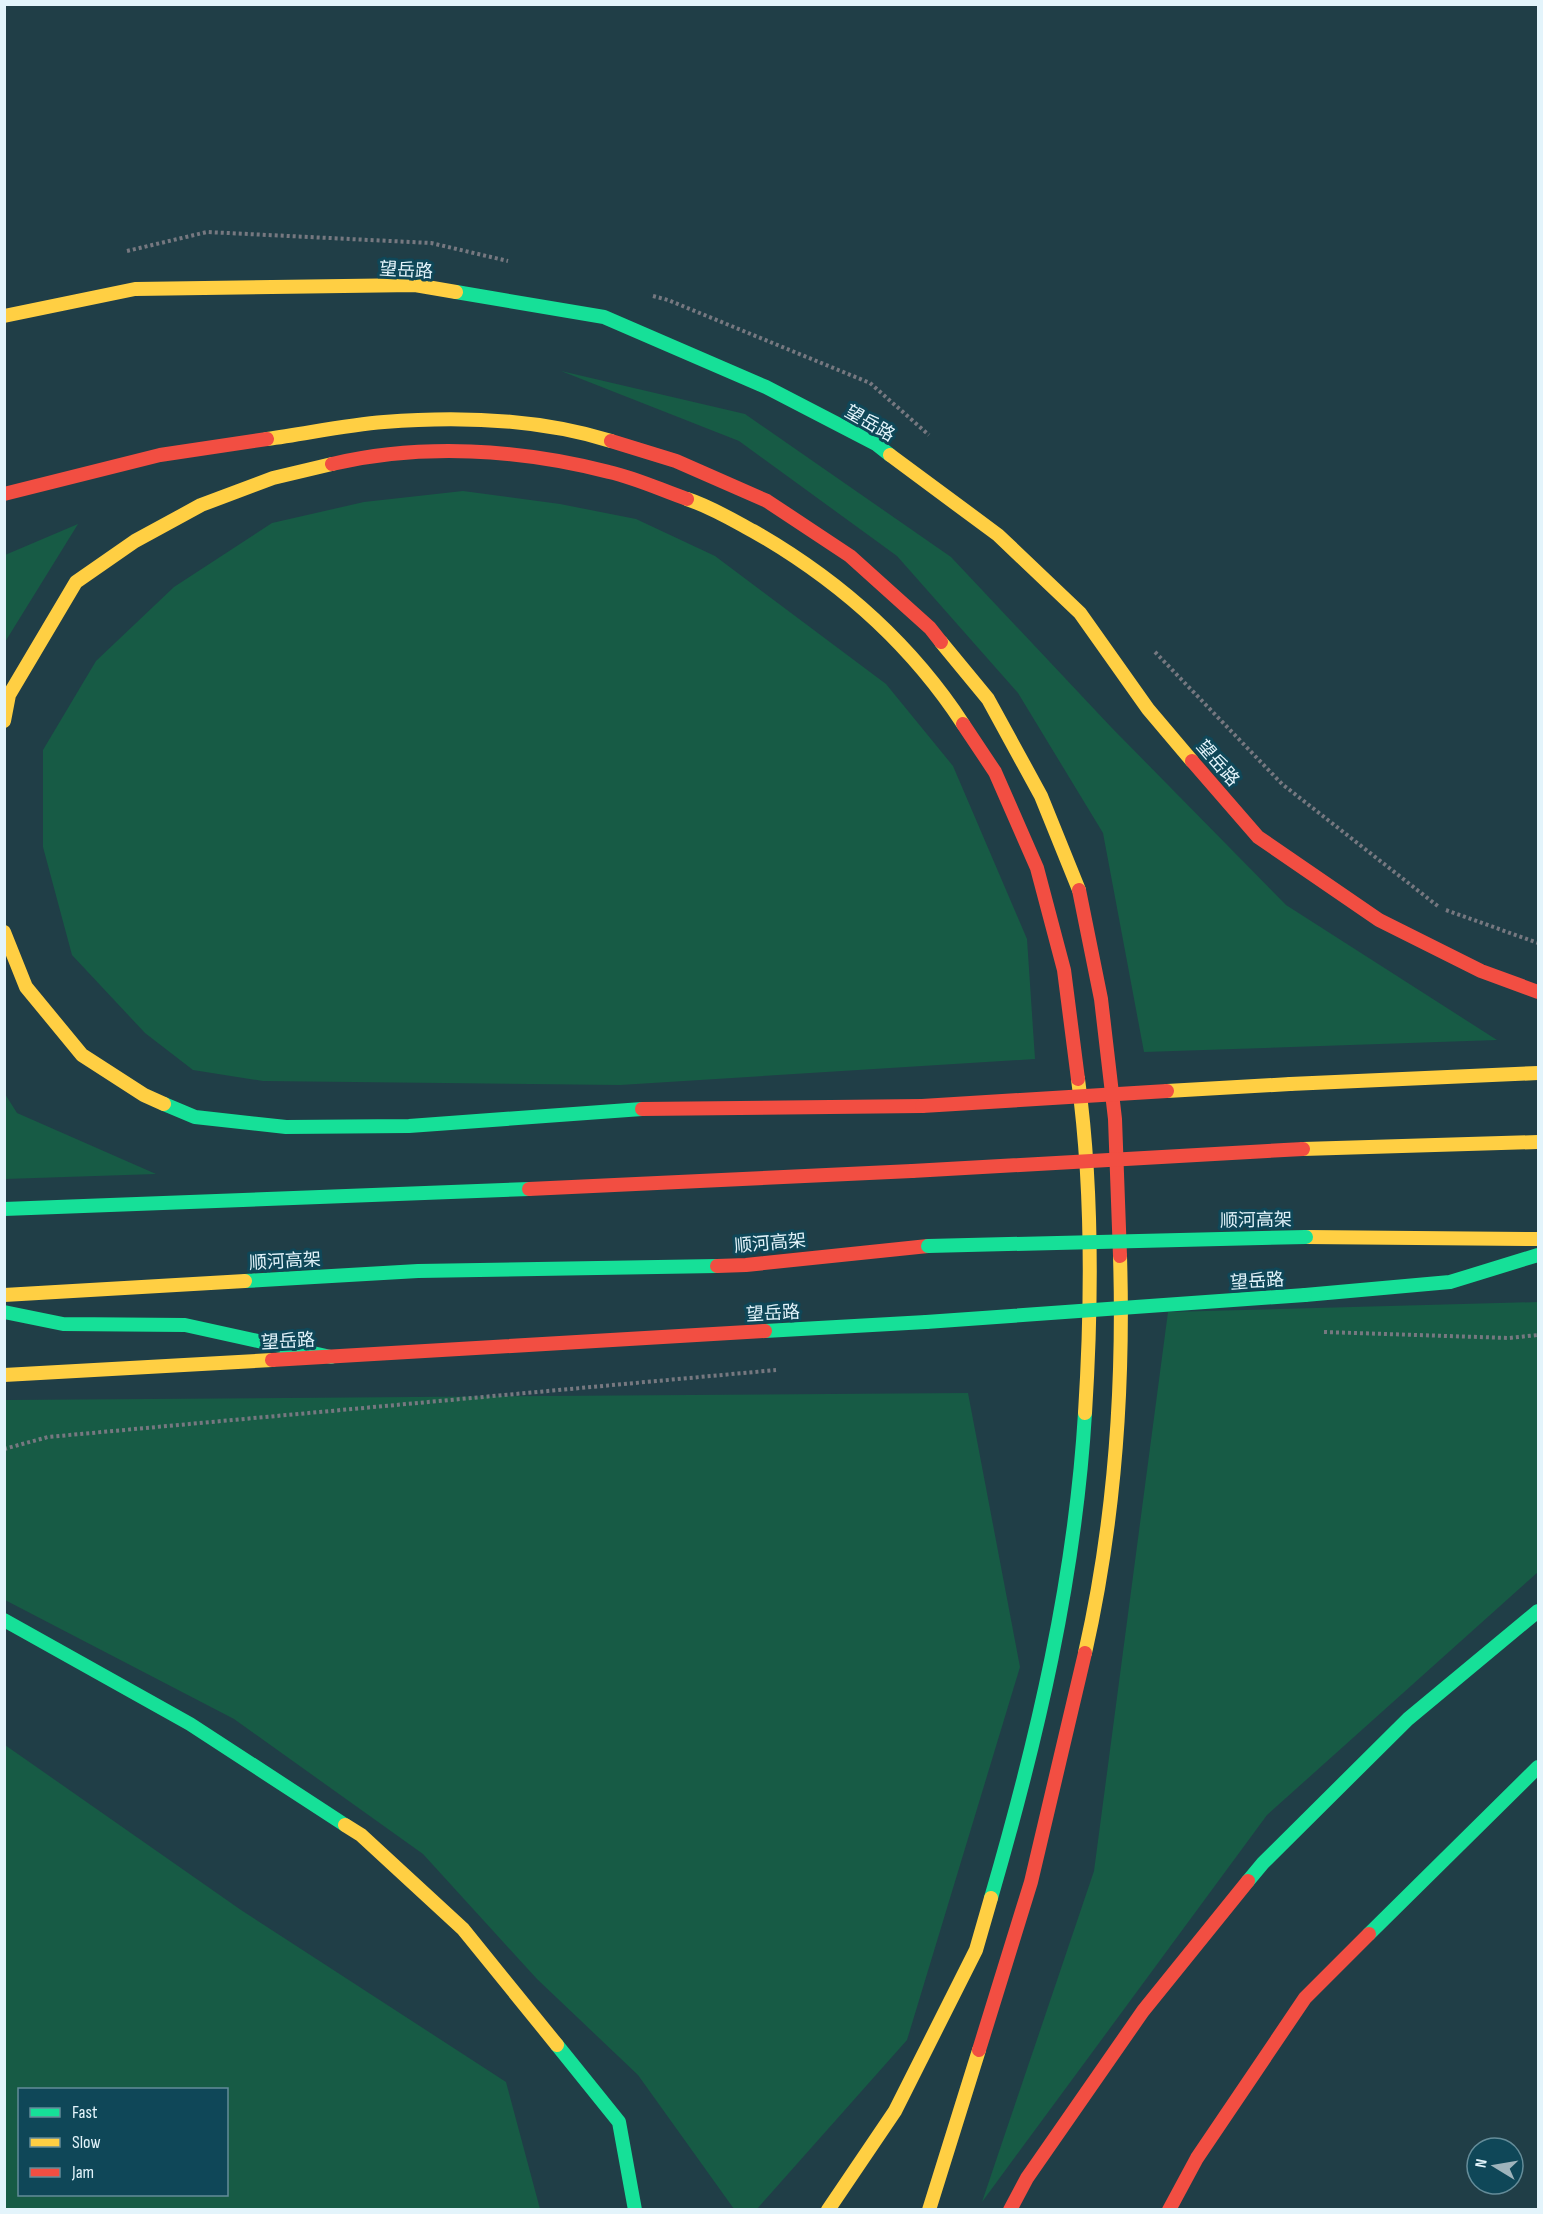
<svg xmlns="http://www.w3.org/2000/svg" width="1543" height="2214" font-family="'Sofia Sans Condensed','Noto Sans SC',sans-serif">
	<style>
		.green { fill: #175b45; fill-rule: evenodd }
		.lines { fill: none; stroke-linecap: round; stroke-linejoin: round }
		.path { stroke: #767880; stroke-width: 4; stroke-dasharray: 3 3; stroke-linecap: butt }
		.fast { stroke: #16e098; stroke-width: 14 }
		.slow { stroke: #ffcf43; stroke-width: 14 }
		.jam { stroke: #f24e42; stroke-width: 14 }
		.fast-bridge { stroke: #16e098; stroke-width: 14 }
		.slow-bridge { stroke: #ffcf43; stroke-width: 14 }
		.jam-bridge { stroke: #f24e42; stroke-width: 14 }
		.labels { text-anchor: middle; stroke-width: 6; stroke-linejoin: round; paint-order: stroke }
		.street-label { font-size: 18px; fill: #e3f4fb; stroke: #0f4758 }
	</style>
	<rect width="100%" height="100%" fill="#203e47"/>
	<path class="green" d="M561,371l184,43 206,143 160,170 175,178 211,135 -353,12 -41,-219 -85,-140 -121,-137 -158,-115z
		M463,491l97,13 76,15 79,37 171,128 67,82 74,173 8,120 -415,26 -357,-4 -70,-11 -48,-37 -73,-78 -29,-108v-97l53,-89 78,-74 98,-64 92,-21z
		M78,524l-73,118v-87z
		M5,1094l12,19 139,61 -151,5z
		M1538,1302v270l-271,243 -285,387 112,-331 74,-559z
		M968,1393l52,274 -113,373 -150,169h-23l-96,-134 -101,-96 -114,-125 -189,-135 -229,-119v-200z
		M5,1745l236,165 265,172 34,127h-535zM20,2090h206v104h-206z"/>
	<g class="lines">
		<path class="path" d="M127,251l80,-19 224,11 77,18
			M653,296l15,4 202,83 59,52
			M1155,652l127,132 157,123
			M1446,910l92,33
			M1324,1332l185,6 29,-3
			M4,1449l44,-12 728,-67"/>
		<path class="fast" d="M456,292l148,25 162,70 110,57 14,11
			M164,1104l31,13 91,10 123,-1 233,-17
			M4,1209l525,-20
			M245,1281l173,-10 299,-5
			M1305,1295l145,-13 88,-27
			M4,1312l59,12 122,1 146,32
			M765,1331l161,-9
			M4,1620l186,104 155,101
			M1248,1881l15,-18 145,-144 130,-108
			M991,1898c46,-158 84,-319 94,-485
			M1369,1934l169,-167
			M557,2045l62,77 16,88"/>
		<path class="slow" d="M4,316l131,-27 280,-4 41,7
			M267,439c38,-5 78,-14 117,-17 74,-6 156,-3 227,19
			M890,455l108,80 82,78 68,96 44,52
			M687,499c24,8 44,20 66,32 84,48 157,112 210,193
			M941,642l47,57 53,97 38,94
			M4,721l5,-26 67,-113 59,-41 66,-36 72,-27 59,-14
			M4,932l22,55 56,68 62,40 20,9
			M1078,1079c15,110 14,224 7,334
			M1290,1084l248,-11
			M1303,1149l235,-7
			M1306,1237l232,2
			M4,1295l241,-14
			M4,1375l268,-15
			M1085,1653c29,-128 39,-265 35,-397
			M345,1825l16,10 102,94 94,116
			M828,2210l67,-99 81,-161 15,-52
			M929,2210l50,-160"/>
		<path class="jam" d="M611,441l65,20 91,40 83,55 80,72 11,14
			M332,464c90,-21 188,-15 277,8 27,6 52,18 78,27
			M4,494l156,-39 107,-16
			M963,724l32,48 42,96 27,102 14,109
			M1192,761l66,76 121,83 102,51 57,21
			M1079,890l22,109 14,120 5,137
			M642,1109l280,-3
			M529,1189l383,-18
			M717,1266l29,-1 182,-19
			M272,1360l493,-29
			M979,2050l52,-168 54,-229
			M1010,2210l17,-32 116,-167 105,-130
			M1169,2210l28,-52 108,-160 64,-64"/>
		<path class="fast-bridge" d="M928,1246l378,-9
			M926,1322l379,-27"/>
		<path class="slow-bridge" d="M1167,1091l123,-7"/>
		<path class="jam-bridge" d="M922,1106l245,-15
			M912,1171l391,-22"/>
	</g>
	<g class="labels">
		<g class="street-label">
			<text transform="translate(406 270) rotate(3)" y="6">望岳路</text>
			<text transform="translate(870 423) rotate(30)" y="6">望岳路</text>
			<text transform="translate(1218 763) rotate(49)" y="6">望岳路</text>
			<text transform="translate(1256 1220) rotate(-1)" y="6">顺河高架</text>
			<text transform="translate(770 1243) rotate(-5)" y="6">顺河高架</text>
			<text transform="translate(285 1261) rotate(-3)" y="6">顺河高架</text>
			<text transform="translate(1257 1281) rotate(-4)" y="6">望岳路</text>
			<text transform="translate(773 1313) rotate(-3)" y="6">望岳路</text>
			<text transform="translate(288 1341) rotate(-3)" y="6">望岳路</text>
		</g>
	</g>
	<rect width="1543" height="2214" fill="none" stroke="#e3f4fb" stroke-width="12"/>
	<rect x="18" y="2088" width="210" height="108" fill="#0f4758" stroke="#648c99" stroke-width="1.5"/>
	<rect x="30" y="2108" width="30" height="9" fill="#16e098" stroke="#648c99" stroke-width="1.5"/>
	<text x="72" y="2118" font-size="18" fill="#e3f4fb">Fast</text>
	<rect x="30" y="2138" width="30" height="9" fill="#ffcf43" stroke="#648c99" stroke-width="1.5"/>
	<text x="72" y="2148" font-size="18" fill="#e3f4fb">Slow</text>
	<rect x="30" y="2168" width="30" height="9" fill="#f24e42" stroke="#648c99" stroke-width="1.5"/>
	<text x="72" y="2178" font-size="18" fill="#e3f4fb">Jam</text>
	<g transform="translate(1495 2166) rotate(281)"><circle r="28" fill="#0f4758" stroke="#648c99" stroke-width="1.5"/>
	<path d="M0-4.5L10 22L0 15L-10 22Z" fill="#9fb4bc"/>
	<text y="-9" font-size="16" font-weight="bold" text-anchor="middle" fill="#e3f4fb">N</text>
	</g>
</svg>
